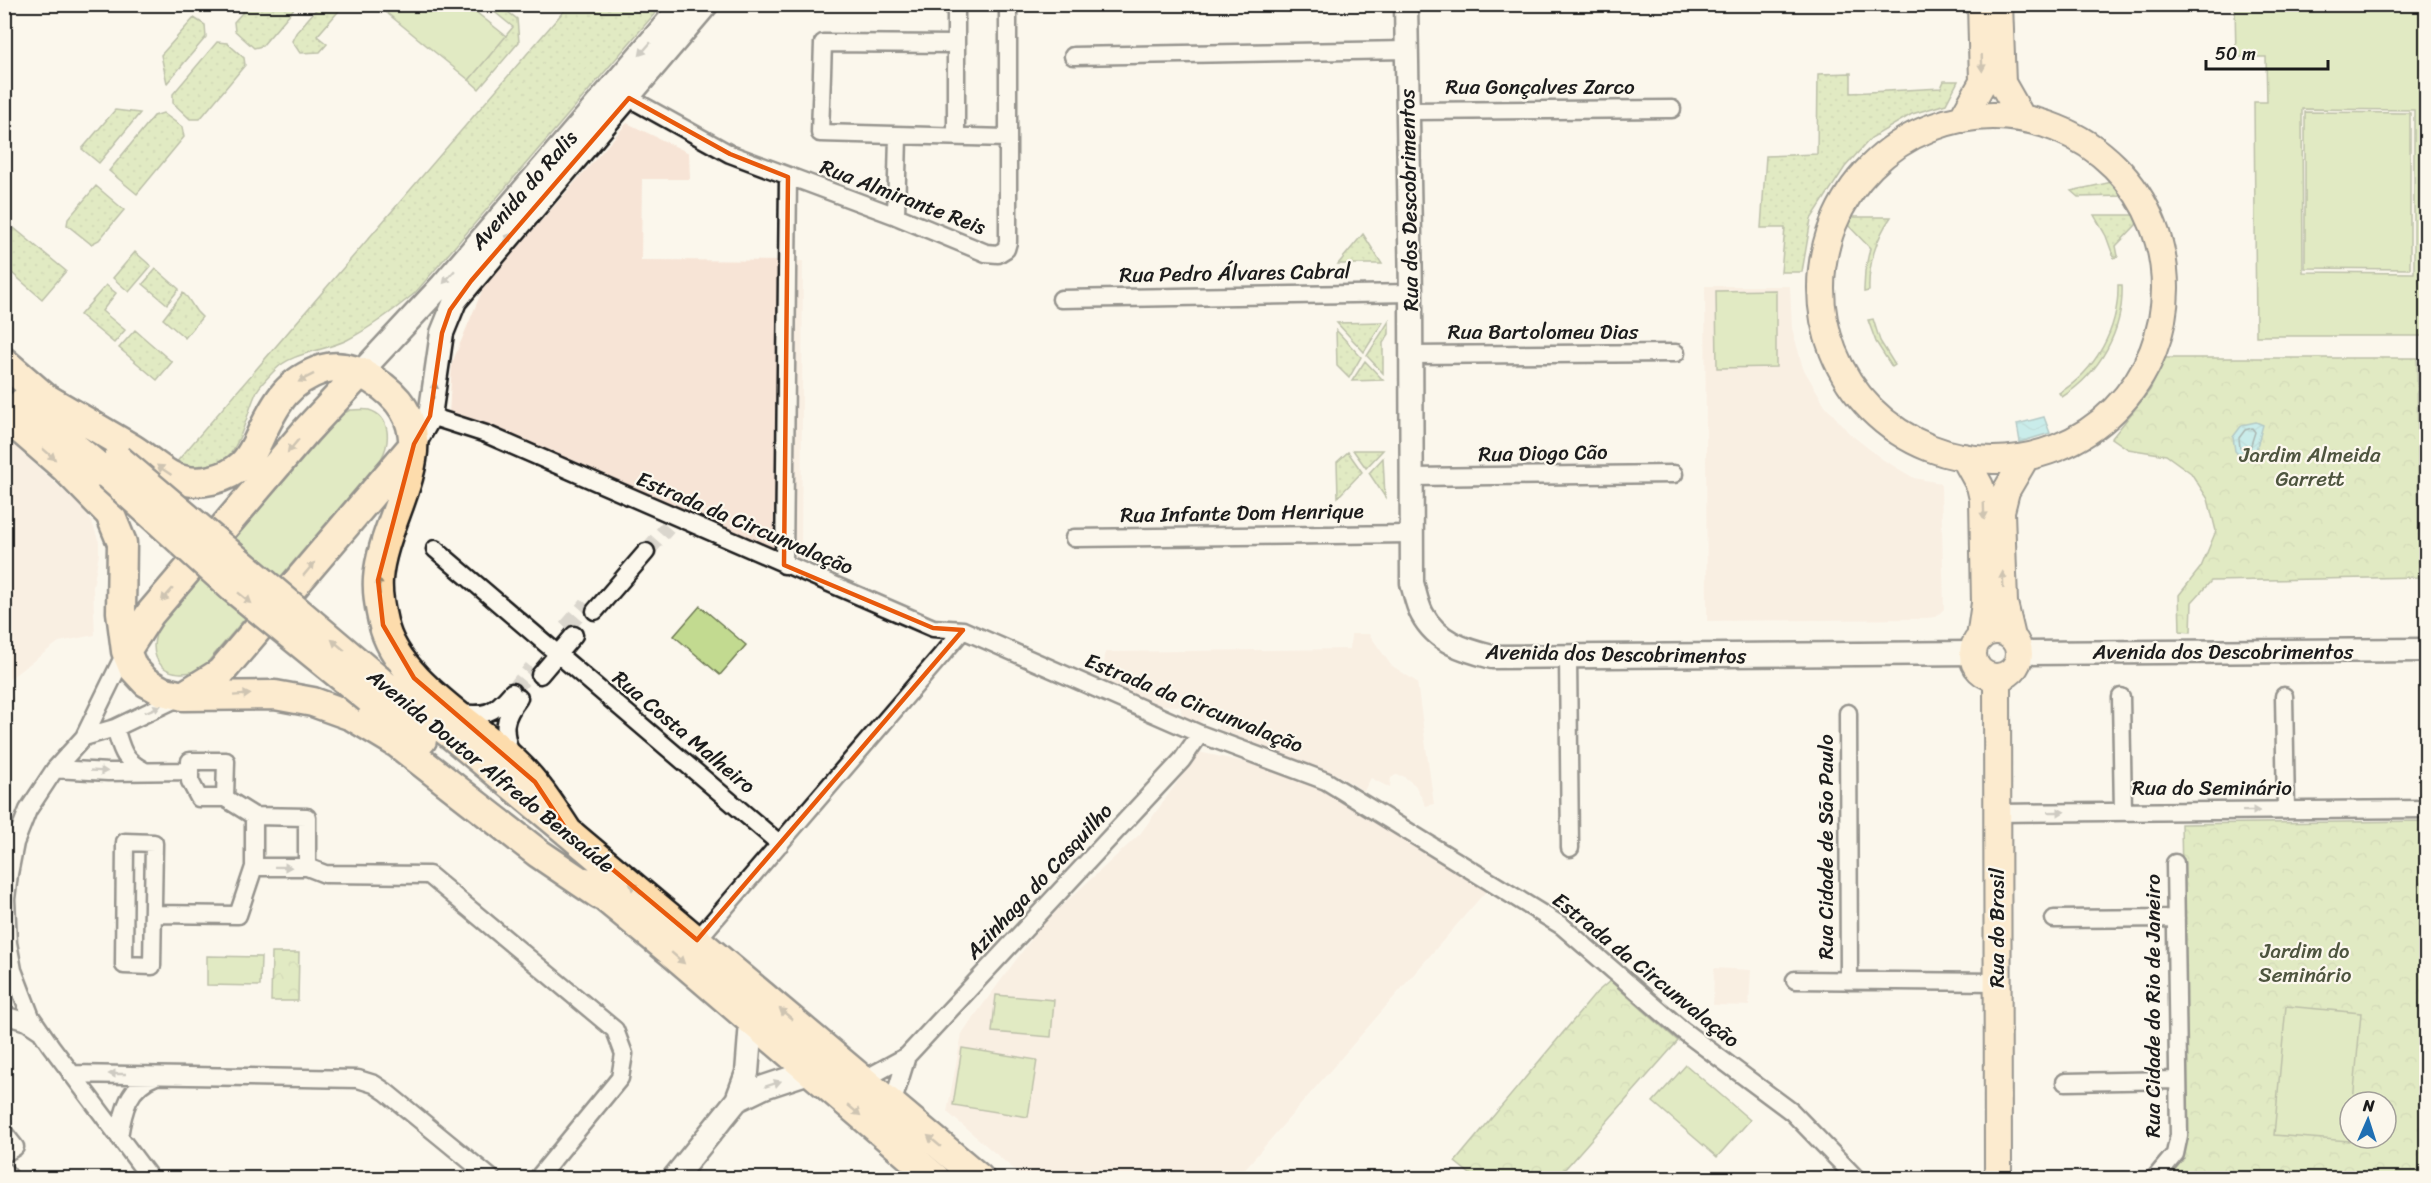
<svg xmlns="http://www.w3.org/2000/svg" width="2431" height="1183" font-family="Sriracha,sans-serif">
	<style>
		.built { fill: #f7e4d6 }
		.grass { fill: url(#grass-dots); stroke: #6f7b56; stroke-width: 1.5 }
		.park { fill: url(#park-crowns); stroke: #6f7b56; stroke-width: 1.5; fill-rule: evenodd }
		.garden { fill: #c2da90; stroke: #6f7b56; stroke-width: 1.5; fill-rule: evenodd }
		.water { fill: url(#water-waves); stroke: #609095; stroke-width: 1.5 }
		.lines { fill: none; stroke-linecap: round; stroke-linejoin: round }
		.shore { stroke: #496a6d; stroke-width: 1.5 }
		.street-tunnel { stroke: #dad6cd; stroke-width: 16; stroke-dasharray: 16 8; stroke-linecap: butt }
		.street-casing { stroke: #1c1c1c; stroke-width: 21 }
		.secondary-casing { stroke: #1c1c1c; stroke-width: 27 }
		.primary-casing { stroke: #1c1c1c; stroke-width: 30 }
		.highway-casing { stroke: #1c1c1c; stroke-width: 33 }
		.street { stroke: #fbf7ec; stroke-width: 16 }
		.secondary { stroke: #fbf7ec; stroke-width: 22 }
		.primary { stroke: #fddcac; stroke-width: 26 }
		.highway { stroke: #fddcac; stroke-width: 28 }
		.highway-bridge-casing { stroke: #1c1c1c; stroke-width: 33; stroke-linecap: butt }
		.highway-bridge { stroke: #fddcac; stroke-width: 28 }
		.oneway { fill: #97948e }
		.oneway2 { fill: #98866b }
		.marked { fill: none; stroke: #e8590c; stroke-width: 4.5; stroke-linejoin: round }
		.labels { text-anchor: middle; stroke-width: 4.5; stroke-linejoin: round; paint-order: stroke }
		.street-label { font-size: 21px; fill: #1c1c1c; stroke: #fbf7ec }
		.park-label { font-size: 21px; fill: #4e553f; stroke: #fbf7ec }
	</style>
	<defs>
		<pattern id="grass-dots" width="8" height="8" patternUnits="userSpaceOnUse" patternTransform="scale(1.5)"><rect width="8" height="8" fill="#c2da90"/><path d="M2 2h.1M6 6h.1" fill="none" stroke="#a6ba7c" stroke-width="1.8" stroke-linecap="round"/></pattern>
		<pattern id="park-crowns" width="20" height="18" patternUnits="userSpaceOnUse" patternTransform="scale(1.5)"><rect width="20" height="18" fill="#c2da90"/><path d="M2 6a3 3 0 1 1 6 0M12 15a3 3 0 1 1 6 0" fill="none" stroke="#a6ba7c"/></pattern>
		<pattern id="water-waves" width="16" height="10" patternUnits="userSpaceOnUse" patternTransform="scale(1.5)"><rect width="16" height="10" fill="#8ddee6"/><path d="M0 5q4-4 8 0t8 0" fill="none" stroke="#79bec5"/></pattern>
	</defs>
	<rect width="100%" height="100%" fill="#fbf7ec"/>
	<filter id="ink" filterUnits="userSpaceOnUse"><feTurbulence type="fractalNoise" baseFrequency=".0167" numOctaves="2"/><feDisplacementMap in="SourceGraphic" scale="12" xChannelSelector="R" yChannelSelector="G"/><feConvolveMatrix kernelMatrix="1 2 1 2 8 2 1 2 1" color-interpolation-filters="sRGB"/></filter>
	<g filter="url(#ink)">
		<path class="built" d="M627,123l62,30 1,26h-48l-1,81 162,1 -2,304 -352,-151 3,-51 32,-77z
			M1705,286h85l2,42 11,40 22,37 24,28 33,26 32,19 27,5 3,126 -8,8 -19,2 -210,2z
			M5,437l76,70 11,15 7,20v12l-6,33 2,48 -36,7 -54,40z
			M1351,634h18l22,31 26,17 17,122 -8,2 -11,-21 -12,-9 -7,-1 -5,3 -1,10 -19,-10 -7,13 -28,-17 -118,-45v-11l-10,-4 -6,7 -6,1 -14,-6 -2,-10 -29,-1 -48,-19 2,-34 245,-3z
			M1199,752l121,27 167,111 -250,288h-213l-77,-66 15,-79 82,-111 96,-88z
			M1714,968l37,2 -2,36 -36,-1z"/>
		<path class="grass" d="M250,4h47v1l-35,41 -8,2 -19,-17 -1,-9z
			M320,5h24l-27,31 10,8 -7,8 -20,1 -8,-12 4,-8z
			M486,5h13l18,14 2,23 -40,47 -10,-9 44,-53z
			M569,5h93l-247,288c-22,18 -43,34 -68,47 -22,11 -55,12 -72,30 -6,6 -14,14 -18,21 -14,28 -17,80 -60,78 -7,0 -15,-2 -23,-4z
			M194,18l11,7 1,12 -39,46 -6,-28z
			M217,42l10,1 17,15 1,7 -45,54h-10l-17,-16v-9z
			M1851,73v20l90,-5 3,-7h14l-12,23 -34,10 -41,24 -26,29 -34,52 -9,53h-21l4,-44h-24l5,-72 51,-2 1,-80z
			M115,110l25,3 -41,50 -17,-14z
			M163,113l19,14 2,10 -47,57 -28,-23 45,-55z
			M2112,182l5,3 7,11 -46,1 -7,-6z
			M96,186l28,24 -25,30 -8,4 -24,-19 1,-6z
			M2094,215h40l4,4 -2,6 -20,21 2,10 -4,2 -8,-22z
			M1851,217h40c-15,21 -23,48 -22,74l-5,1v-3l1,-18 5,-23 -23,-24v-3z
			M14,228l52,43 -24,28 -37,-32v-29z
			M1363,234l19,30h-44z
			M135,252l16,14 -22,26 -16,-14z
			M156,269l23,20 -12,15 -24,-20z
			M106,285l10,8 -14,18 23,19 -11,13 -34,-28z
			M2118,285h4c2,45 -22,88 -60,112l-3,-4c37,-22 60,-65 59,-108z
			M183,293c10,8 7,14 19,24l-17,21 -22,-19z
			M1873,319l7,22 15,24 -3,2 -16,-25 -8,-22z
			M1389,321v13l-6,9v30l-16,-17z
			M1383,322l-19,30 -27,-29z
			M135,330l37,32 -15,18 -38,-32z
			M1336,330l25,27 -12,21 -12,-12z
			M1365,361l18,19 -31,1z
			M1353,450h30l-17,18z
			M1348,452l14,20 -24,25 -1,-35z
			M1383,458l2,39 -16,-24z"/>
		<path class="park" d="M2165,358h252l2,219 -208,4 -19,21 -1,30 -11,-1 -1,-36 22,-28 15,-36 -8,-32 -17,-26 -25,-18 -38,-6 -16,-11 38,-48z
			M2426,821v357h-253l1,-8 8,-12 5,-20 -6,-314zM2350,1102h36v36h-36z
			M272,953h27l-1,48h-27z
			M1610,981l68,60 -121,137h-82l-20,-16 142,-170z"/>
		<path class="garden" d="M386,4l81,1 39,31 -37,44 -87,-71z
			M2235,5h191v331h-170l-2,-234h13l-1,-45h-30zM2302,109l112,1v163l-111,-1z
			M2305,112l105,1v156l-105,-1z
			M1776,290v77l-59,1 -1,-77z
			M350,410c6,0 14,-1 19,0 23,7 21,33 12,49l-175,205c-14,13 -42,13 -50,-7 -4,-10 -1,-20 2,-29l183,-213z
			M700,606l46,39 -26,30 -46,-39z
			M207,956l54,1 -1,29 -53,-1z
			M996,995l58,5 -3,37 -59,-5z
			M2286,1006l75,7 -8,89h-3l-1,39 -75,-6z
			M962,1048l75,12 -9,57 -75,-12z
			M1686,1065l64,55 -33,37 -64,-55z"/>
		<path class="water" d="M2044,417l6,16 -30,9 -3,-18z
			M2256,422l7,3 -10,36 -10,-2 -8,-8 -2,-14 9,-12z"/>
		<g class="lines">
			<path class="shore" d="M2252,428l3,4 -6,19 -3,2 -6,-5 -1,-10 6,-8z"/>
			<path class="street-tunnel" d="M646,552l22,-25
				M566,628l21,-24
				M512,692l20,-24"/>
			<g class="street-casing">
				<path id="street" d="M956,4v133
					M956,44l-133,-1 -3,90 187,5
					M1073,56l334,-6
					M629,98l101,56 166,62 90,37 12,1 8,-5 2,-7v-238
					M1408,111l264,-2
					M896,216l2,-80
					M1061,299l350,-6
					M1411,355l265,-2
					M430,416l56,18 447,194 30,2 237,104 126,47 236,145 120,104 110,82 64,66
					M1412,477l262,-3
					M1074,538l338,-4
					M435,549l345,295
					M784,565l4,-388
					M595,611l51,-59
					M126,651l-42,86 -29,32 -27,41 -13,33 -6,31 -3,25 2,44 5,27 18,47 20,29 99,132
					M1568,657l2,191
					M540,675l34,-40
					M2284,696l2,114
					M2121,697l2,115
					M459,713c28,3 34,1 53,-21
					M1848,713l1,268
					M115,728c7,21 7,31 28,42
					M84,737l31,-9 65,-31
					M511,755c-8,-26 -9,-35 8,-57
					M190,761h36l-1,37h-26l-9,-17z
					M55,769l53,3 82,-1
					M225,798l29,18 53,1v50h-53v-51
					M1997,813l429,-4
					M125,842l29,1 -2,123 -28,-1z
					M307,867l18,7 104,1 186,155 9,24 -4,24 -82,100
					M153,914l85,1 16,-48
					M2054,919l122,-1
					M697,940l266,-310
					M1795,980l203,2
					M4,1015l23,7 12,8
					M71,1074l287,5 16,5 12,8 105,86
					M863,1080l44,-24 275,-296 18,-26
					M2065,1082l113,-2
					M892,1105l15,-49
					M4,1133l11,14 -11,7
					M119,1137c4,-26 9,-51 37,-61
					M4,1171l6,7
					M2155,1178l20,-24 4,-19 -4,-272"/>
			</g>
			<g class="secondary-casing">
				<path id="secondary" d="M1406,4l5,289 1,290c3,10 5,22 10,31 15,28 42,36 70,43l481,-4
					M361,372l81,-87 241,-281
					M414,444l16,-28 12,-83 13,-32 252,-297
					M2019,653l407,-3
					M737,1100l27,-13 45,-15
					M674,1178l63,-78 10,-27 4,-51"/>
			</g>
			<g class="primary-casing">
				<path id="primary" d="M1999,4l3,79 20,35
					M1821 288a172 172 0 1 1 344 0a172 172 0 1 1-344 0Z
					M1962,119l21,-37 -2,-78
					M1964,457l16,29 3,13 2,104 -5,35
					M1973 654a23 23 0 1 1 46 0a23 23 0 1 1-46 0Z
					M2012,637l-8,-34 -3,-92 5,-20 20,-34
					M1997,677l1,501"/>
			</g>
			<g class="highway-casing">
				<path id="highway" d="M4,362l53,46
					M44,397c29,17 58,34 87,51 14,8 33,27 48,31 19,7 48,0 63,-14 9,-8 15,-22 20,-33 15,-31 26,-51 61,-63 18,-5 35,1 50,11 85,53 10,129 5,199 -1,13 2,30 5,43 11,56 89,100 129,138 23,21 39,46 56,72
					M22,403l86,72
					M4,415l61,53 45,46 12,29 -1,69 5,39 7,17 13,14 16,9 21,5 92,-1 38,7 39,14 45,27 141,110 62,42
					M126,651l24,-37 156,-183 55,-59
					M382,683l67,50 119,99 411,346
					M183,696l37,-23 192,-226
					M369,699l53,41
					M586,882l84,69 265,227"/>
			</g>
			<use href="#street" class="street"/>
			<use href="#secondary" class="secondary"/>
			<use href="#primary" class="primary"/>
			<use href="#highway" class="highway"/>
			<g class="highway-bridge-casing">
				<path id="highway-bridge" d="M118,459l264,224
					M108,475l126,114 135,110"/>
			</g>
			<use href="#highway-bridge" class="highway-bridge"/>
		</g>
		<defs><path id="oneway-solid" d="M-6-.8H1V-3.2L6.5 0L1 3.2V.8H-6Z" transform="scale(1.5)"/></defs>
		<g class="oneway">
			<use href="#oneway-solid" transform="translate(645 49) rotate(131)"/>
			<use href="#oneway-solid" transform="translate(506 240) rotate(-49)"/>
			<use href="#oneway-solid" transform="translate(449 277) rotate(131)"/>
			<use href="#oneway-solid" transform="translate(434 390) rotate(-84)"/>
			<use href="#oneway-solid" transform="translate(153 709) rotate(-23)"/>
			<use href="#oneway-solid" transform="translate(99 771) rotate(3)"/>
			<use href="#oneway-solid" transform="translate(2251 811)"/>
			<use href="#oneway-solid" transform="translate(2056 812) rotate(-1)"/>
			<use href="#oneway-solid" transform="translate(283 867) rotate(1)"/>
			<use href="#oneway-solid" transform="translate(117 1074) rotate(-180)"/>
			<use href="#oneway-solid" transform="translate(773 1084) rotate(-19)"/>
		</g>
		<g class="oneway2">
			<use href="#oneway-solid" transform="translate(1982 63) rotate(88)"/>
			<use href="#oneway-solid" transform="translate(306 378) rotate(153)"/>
			<use href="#oneway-solid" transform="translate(293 446) rotate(130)"/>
			<use href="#oneway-solid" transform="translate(49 454) rotate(41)"/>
			<use href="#oneway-solid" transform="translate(164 470) rotate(-146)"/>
			<use href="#oneway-solid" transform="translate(1984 511) rotate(88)"/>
			<use href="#oneway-solid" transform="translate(309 569) rotate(-50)"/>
			<use href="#oneway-solid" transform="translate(2003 580) rotate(-92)"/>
			<use href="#oneway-solid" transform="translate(379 586) rotate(-93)"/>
			<use href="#oneway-solid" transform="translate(167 595) rotate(131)"/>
			<use href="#oneway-solid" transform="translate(245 598) rotate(39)"/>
			<use href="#oneway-solid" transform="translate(338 645) rotate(-140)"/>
			<use href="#oneway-solid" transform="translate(242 695) rotate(-4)"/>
			<use href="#oneway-solid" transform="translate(636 889) rotate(-140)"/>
			<use href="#oneway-solid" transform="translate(678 958) rotate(41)"/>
			<use href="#oneway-solid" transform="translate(786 1014) rotate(-140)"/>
			<use href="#oneway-solid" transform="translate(854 1110) rotate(40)"/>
			<use href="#oneway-solid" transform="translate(934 1141) rotate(-140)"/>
		</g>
	</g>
	<path d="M0 0H2431V1183H0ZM629,98l101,56 58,23 -4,388 149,63 30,2 -266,310 -129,-108 -33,-50 -121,-104 -31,-53 -5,-45 36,-136 16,-28 12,-83 8,-23 21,-29z" fill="#fbf7ec" fill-opacity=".55" fill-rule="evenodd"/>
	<path class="marked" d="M629,98l101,56 58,23 -4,388 149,63 30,2 -266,310 -129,-108 -33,-50 -121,-104 -31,-53 -5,-45 36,-136 16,-28 12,-83 8,-23 21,-29z"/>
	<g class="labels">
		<g class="street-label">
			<text x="1540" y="94">Rua Gonçalves Zarco</text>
			<text transform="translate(524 190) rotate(-49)" y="7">Avenida do Ralis</text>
			<text transform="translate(903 197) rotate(21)" y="7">Rua Almirante Reis</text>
			<text transform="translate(1409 200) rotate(-91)" y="7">Rua dos Descobrimentos</text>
			<text transform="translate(1235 273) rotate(-1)" y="7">Rua Pedro Álvares Cabral</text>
			<text x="1543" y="339">Rua Bartolomeu Dias</text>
			<text transform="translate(1543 453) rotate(-1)" y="7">Rua Diogo Cão</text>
			<text transform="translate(1242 513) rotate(-1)" y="7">Rua Infante Dom Henrique</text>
			<text transform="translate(745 523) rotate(23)" y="7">Estrada da Circunvalação</text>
			<text x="2223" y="659">Avenida dos Descobrimentos</text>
			<text transform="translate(1616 654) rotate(1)" y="7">Avenida dos Descobrimentos</text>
			<text transform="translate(1194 703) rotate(22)" y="7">Estrada da Circunvalação</text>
			<text transform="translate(684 732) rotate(40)" y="7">Rua Costa Malheiro</text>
			<text transform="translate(491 771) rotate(39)" y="7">Avenida Doutor Alfredo Bensaúde</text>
			<text x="2212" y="795">Rua do Seminário</text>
			<text transform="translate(1826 847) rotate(-90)" y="7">Rua Cidade de São Paulo</text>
			<text transform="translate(1039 881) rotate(-47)" y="7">Azinhaga do Casquilho</text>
			<text transform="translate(1997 928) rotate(-90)" y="7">Rua do Brasil</text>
			<text transform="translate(1646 970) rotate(39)" y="7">Estrada da Circunvalação</text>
			<text transform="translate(2153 1006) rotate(-90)" y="7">Rua Cidade do Rio de Janeiro</text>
		</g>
		<g class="park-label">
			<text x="2310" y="462">Jardim Almeida<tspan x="2310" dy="24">Garrett</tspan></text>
			<text x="2305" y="958">Jardim do<tspan x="2305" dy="24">Seminário</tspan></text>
		</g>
	</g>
	<rect width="2431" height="1183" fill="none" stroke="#fbf7ec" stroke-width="24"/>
	<rect x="12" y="12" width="2407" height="1159" fill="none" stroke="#1c1c1c" stroke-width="2" filter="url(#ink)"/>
	<g transform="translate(2368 1120) rotate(3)"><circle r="28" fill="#fbf7ec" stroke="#a29f99" stroke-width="1.5"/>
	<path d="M0-4.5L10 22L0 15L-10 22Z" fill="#1f6fb2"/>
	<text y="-9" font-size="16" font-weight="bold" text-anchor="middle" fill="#1c1c1c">N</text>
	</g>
	<path d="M2206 60v9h122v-9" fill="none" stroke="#1c1c1c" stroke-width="3"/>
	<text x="2215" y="60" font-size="18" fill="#1c1c1c" stroke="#fbf7ec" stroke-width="4.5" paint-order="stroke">50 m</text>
</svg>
